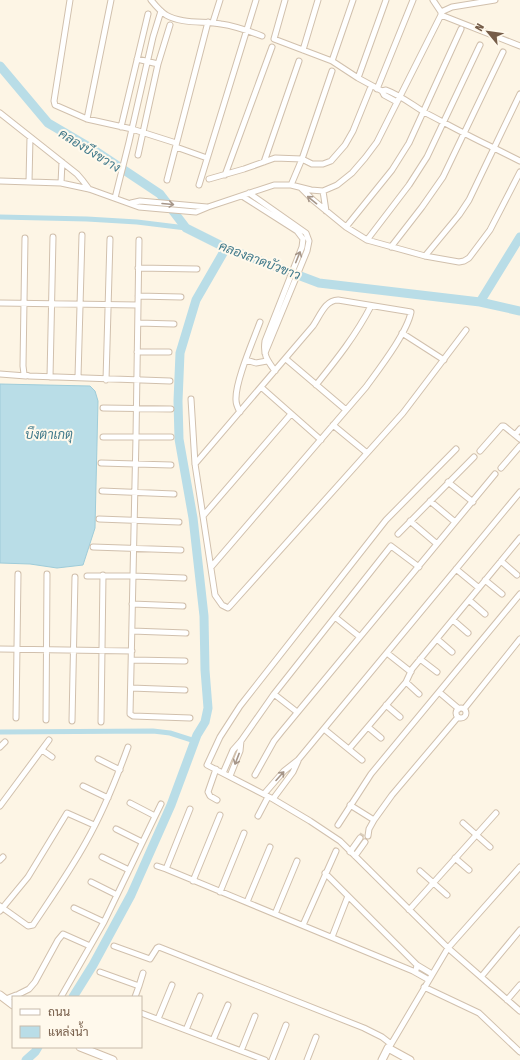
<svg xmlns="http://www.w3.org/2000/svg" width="520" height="1060" font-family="'Fira Sans Condensed',Sarabun,sans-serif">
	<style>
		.water { fill: #b9dde7; stroke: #9fccd9 }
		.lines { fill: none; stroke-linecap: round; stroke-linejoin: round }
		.canal { stroke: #b9dde7; stroke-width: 5 }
		.river { stroke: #b9dde7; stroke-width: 9 }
		.street-tunnel { stroke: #dbcfbe; stroke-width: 5; stroke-dasharray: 5 2.5; stroke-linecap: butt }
		.street-casing { stroke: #d1c0ad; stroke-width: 7 }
		.secondary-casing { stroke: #d2bea8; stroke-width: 9 }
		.street { stroke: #fff; stroke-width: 5 }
		.secondary { stroke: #fff; stroke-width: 7 }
		.oneway { stroke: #a69689 }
		.labels { text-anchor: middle; stroke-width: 4; stroke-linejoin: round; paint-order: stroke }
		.water-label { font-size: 13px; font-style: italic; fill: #427a8b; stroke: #fff9ec }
	</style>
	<rect width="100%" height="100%" fill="#fdf5e5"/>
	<path class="water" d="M0,384l90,2 5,5 3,10 -3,127 -12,37 -26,3 -27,-4 -30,-1z"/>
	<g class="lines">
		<path class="canal" d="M0,217l87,2 50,3 49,6
			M0,732l153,-1 17,2 25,8"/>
		<path class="river" d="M0,66l48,57 46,27 66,44 26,34 40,20 93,35 161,19 40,9
			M480,302l40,-65
			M73,997l20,-32 38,-70 40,-90 26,-70 8,-13 3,-14 -3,-38 -1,-54 -11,-98 -14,-79 -1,-38 2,-48 16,-53 30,-52
			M26,1060l9,-8 3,-5"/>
		<path class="street-tunnel" d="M360,838l3,-5"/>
		<g class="street-casing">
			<path id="street" d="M70,0l-16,101 1,4 32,14 45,10 44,14
				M151,0c4,5 9,11 15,15 16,9 37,6 55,9 14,2 28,7 41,12
				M285,0l-11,39 58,22 26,17 24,13 2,4 13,7
				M433,0l8,12
				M441,15l79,31
				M213,22l7,-22
				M303,50l15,-50
				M137,59l21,5
				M332,61l21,-61
				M358,78l28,-78
				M377,89l36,-89
				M382,91l4,-1c14,5 25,14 38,22 23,12 46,25 70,36l-25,52 -10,15 -34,41
				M520,94l-26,54 26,13
				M0,113l77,61 6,7 6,8
				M87,119l24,-119
				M121,127l27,-113
				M176,147l31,11
				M138,155l20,-91 12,-39
				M264,162l35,-101
				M225,175l47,-128
				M209,179l35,-10 31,-11 27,1 10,5h11l8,-3 14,-16 8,-14 17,-42
				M167,180l41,-158
				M0,181l61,2 28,6 50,18 57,5 12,-5 66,-22h17l20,5 12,1 14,-6 15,-12 13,-15 12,-16 64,-127v-3l11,-5 43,-7
				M29,182l1,-45
				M61,183l1,-21
				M199,185l57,-185
				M291,185l11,-26 30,-88
				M301,188l12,12 33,27 21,13 58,16 34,6 5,-1 5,-3 21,-28 30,-58
				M323,191l3,20
				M249,193l57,40 3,8 -2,10 -42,102
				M242,196l55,35 6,8 -1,8 -37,94c-2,14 2,19 10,30
				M115,198l14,-56 24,-105 8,-26
				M131,203l9,-2 67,6
				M346,227l46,-57 17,-27 52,-114
				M25,238l-2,128 1,8 5,2 141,5
				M139,240l-3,197 -6,277 3,2 57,2
				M367,240l42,-55 18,-28 53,-112
				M391,247l31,-40 21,-30 60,-125
				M138,268l59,1
				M138,296l43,1
				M0,303l138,2
				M138,323l36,1
				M402,333l42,27
				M137,352h32
				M286,359l60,51
				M246,360l10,3 11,-2
				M0,374l26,2
				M50,377l3,-140
				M78,377l4,-142
				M106,380l4,-141
				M316,385c21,-26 40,-50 55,-79
				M261,387l60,53
				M191,399l4,65 20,131 7,10 6,3 2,-2 173,-193 63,-83
				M103,408l68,1
				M240,412c-2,-4 -4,-7 -4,-12 -1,-18 17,-59 24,-78
				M333,425l34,28
				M515,435l5,-6
				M103,437h68
				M456,449l-70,71 -146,186 -20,31 -13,28 66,34 37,22 30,20 108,107 72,63
				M480,451l22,-25h2l16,13
				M101,463l70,2
				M195,464l118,-138c7,-10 12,-26 25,-26l73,12c-4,21 -32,57 -45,75l-154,179
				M501,468l19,-22
				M448,482l25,20
				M102,491l72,3
				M430,501l25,21
				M203,516l88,-102
				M99,519l80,3
				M410,521l27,23
				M398,534l76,-77
				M93,547l88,3
				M501,561l16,14
				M456,569l23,19
				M87,576h46l51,2
				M485,580l17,14
				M469,600l16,14
				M132,604l51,2
				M335,617l25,20
				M453,620l15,13
				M132,631l54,2
				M437,639l15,13
				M0,649l132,2
				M387,653l24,19
				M420,659l17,13
				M132,660l53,1
				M406,682l13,12
				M131,688l54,2
				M439,692l20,17
				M274,694l23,18
				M386,705l14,12
				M456 713a5 5 0 1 1 10 0a5 5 0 1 1-10 0Z
				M464,709l56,-70
				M16,718l2,-144
				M46,720l1,-146
				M72,721l3,-144
				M101,722l2,-147
				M368,727l13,11
				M324,729l38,31
				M0,747l5,-5
				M349,749l57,-67 6,-13 108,-131
				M42,750l10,7
				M98,759l22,11
				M216,769l-8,23 2,4 7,4
				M223,773l10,-23 8,-9 33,-47 117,-148 28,21
				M255,775l19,-34 8,-10 213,-257
				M230,776l10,-25 1,-10
				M83,786l25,12
				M264,794l20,-23 14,-11 222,-268
				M273,799l20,-27 5,-11
				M130,803l25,13
				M350,805l24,15
				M0,806l49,-66
				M190,809l-24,60 247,102 3,-1 1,-5 -92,-92
				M258,816l10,-19
				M463,823l27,24
				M338,825l33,-51 149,-180
				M116,829l26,13
				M368,836l1,-7 5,-9 18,-25 66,-78
				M350,852l10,-14
				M355,856l10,-14
				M102,857l27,13
				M455,858l14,12
				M0,860l3,-3
				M157,866l9,3
				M420,871l27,24
				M193,881l27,-66
				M220,892l24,-59
				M117,895l44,-91
				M247,902l23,-55
				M0,906l28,20 5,-1c18,-27 37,-54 53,-83 17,-30 30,-62 42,-95
				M74,908l30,14
				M409,910l87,-97
				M0,911l28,-34 39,-64 27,12
				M275,914l22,-53
				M303,925l33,-74
				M332,937l16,-41
				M114,946l36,13 7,-11 2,-1 205,81 18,9 9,7
				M417,965l15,9
				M413,971l16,9
				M100,972l39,14 -4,11
				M481,977l39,-47
				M139,986l4,-13
				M424,987l55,26 41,39
				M19,994l10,-5 6,-7 23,-42 5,-6 27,12
				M61,997l43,-75 13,-27 -26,-13
				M6,999l10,-4
				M507,1000l13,-15
				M141,1013l124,47
				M158,1019l14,-34
				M186,1030l14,-34
				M213,1040l15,-35
				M390,1046l58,-98 72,-81
				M241,1051l14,-35
				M272,1060l14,-35
				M307,1060l9,-23"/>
		</g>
		<g class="secondary-casing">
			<path id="secondary" d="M0,995l13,10
				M80,1047l33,13
				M382,1060l6,-12 22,12"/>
		</g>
		<use href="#street" class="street"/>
		<use href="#secondary" class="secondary"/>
	</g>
	<defs><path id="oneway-shaft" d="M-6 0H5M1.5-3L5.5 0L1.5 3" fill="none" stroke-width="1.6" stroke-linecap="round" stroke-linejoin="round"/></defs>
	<g class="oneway">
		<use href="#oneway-shaft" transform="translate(312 200) rotate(-141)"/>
		<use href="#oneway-shaft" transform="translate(168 204) rotate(5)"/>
		<use href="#oneway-shaft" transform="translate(298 257) rotate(-68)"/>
		<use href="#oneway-shaft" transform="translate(237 759) rotate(111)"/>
		<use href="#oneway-shaft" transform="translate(280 776) rotate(-48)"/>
	</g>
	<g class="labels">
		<g class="water-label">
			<text transform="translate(90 150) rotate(32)" y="5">คลองบึงขวาง</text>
			<text transform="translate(260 260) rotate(21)" y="5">คลองลาดบัวขาว</text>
			<text x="49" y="439">บึงตาเกตุ</text>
		</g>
	</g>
	<rect x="12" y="996" width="130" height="52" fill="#fff9ec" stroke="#c8bbab"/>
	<rect x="20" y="1009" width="20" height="6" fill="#ffffff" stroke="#c8bbab"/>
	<text x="48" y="1016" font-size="12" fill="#765d49">ถนน</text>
	<rect x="20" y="1026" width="20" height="12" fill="#b9dde7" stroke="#c8bbab"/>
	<text x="48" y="1036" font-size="12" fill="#765d49">แหล่งน้ำ</text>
	<g transform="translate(488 32) rotate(299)" stroke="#fff9ec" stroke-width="3" paint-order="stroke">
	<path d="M0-3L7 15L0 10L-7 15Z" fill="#765d49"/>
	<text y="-6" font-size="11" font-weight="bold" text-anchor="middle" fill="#765d49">N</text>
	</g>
</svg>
